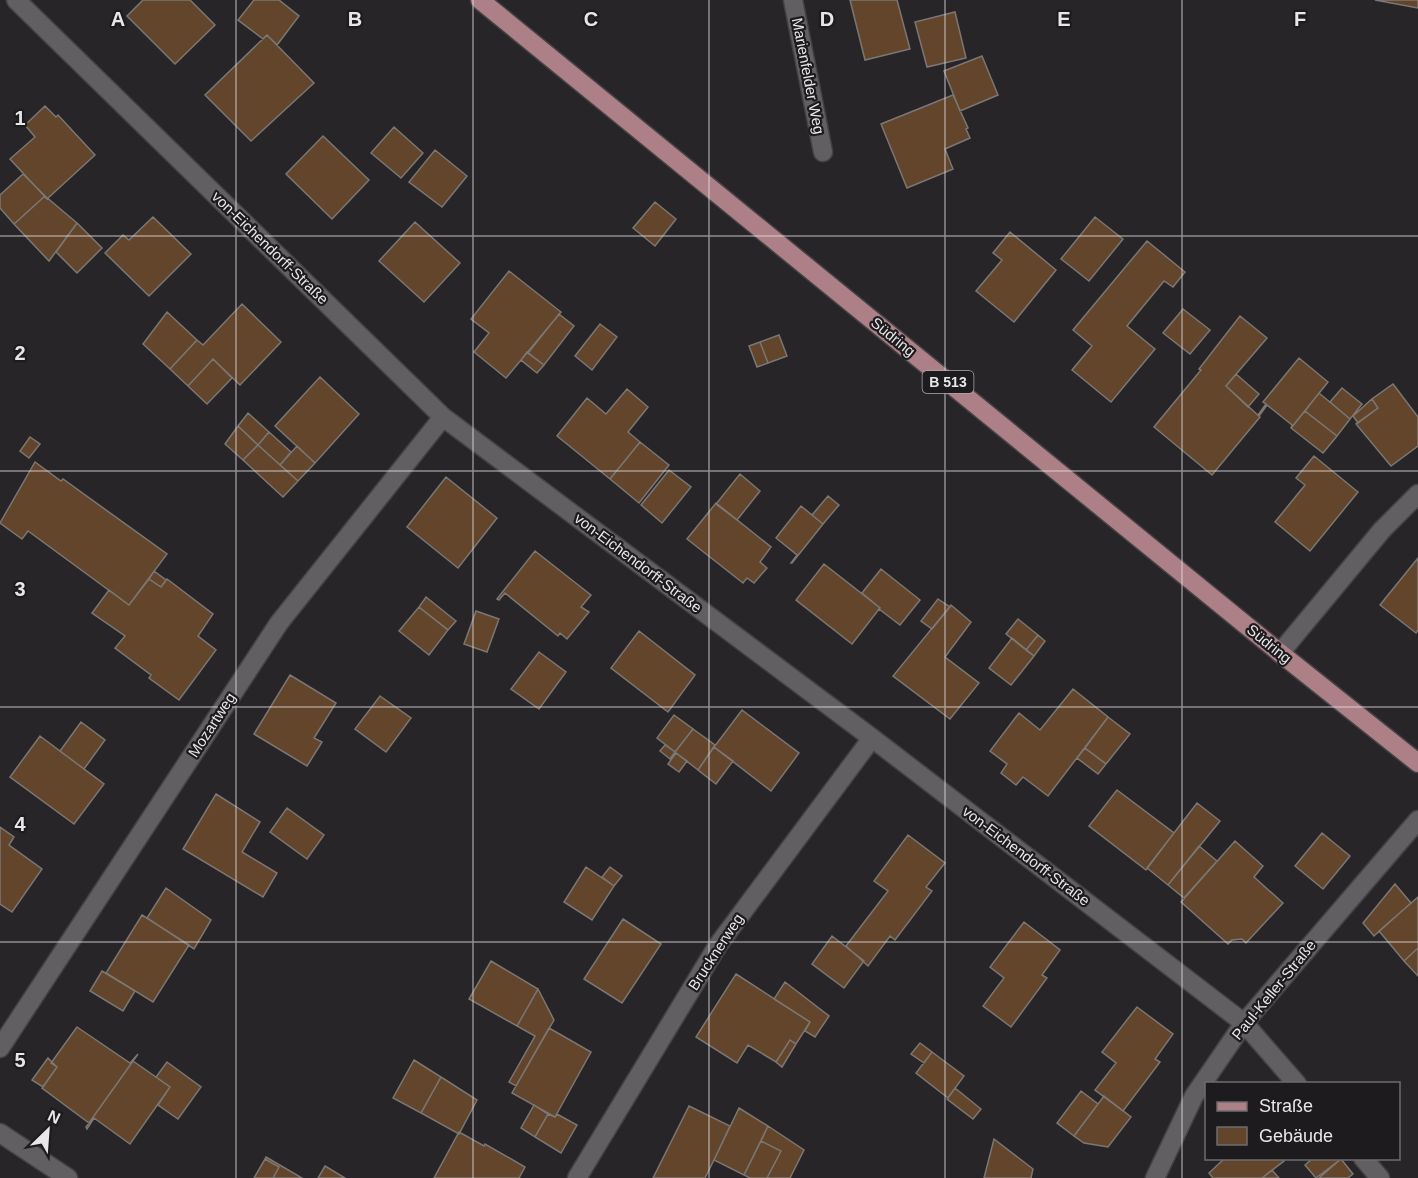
<svg xmlns="http://www.w3.org/2000/svg" width="1418" height="1178" font-family="Arial,sans-serif">
	<style>
		.building { fill: #63452b; stroke: #7b7774; stroke-width: 1.5 }
		.lines { fill: none; stroke-linecap: round; stroke-linejoin: round }
		.lane-casing { stroke: #444245; stroke-width: 21 }
		.street-casing { stroke: #444245; stroke-width: 21 }
		.primary-casing { stroke: #444245; stroke-width: 21 }
		.lane { stroke: #615f62; stroke-width: 18 }
		.street { stroke: #615f62; stroke-width: 18 }
		.primary { stroke: #ad7f87; stroke-width: 18 }
		.grid { fill: none; stroke: #e7e6e8; stroke-width: 1.5; stroke-opacity: 0.55 }
		.labels { text-anchor: middle; stroke-width: 4.5; stroke-linejoin: round; paint-order: stroke }
		.shield { fill: #1d1b1e; stroke: #aaa9ab; stroke-width: 1.5 }
		.shield-label { font-size: 14px; font-weight: bold; fill: #e7e6e8 }
		.street-label { font-size: 15px; fill: #e7e6e8; stroke: #1d1b1e }
		.grid-label { font-size: 20px; text-anchor: middle; font-weight: bold; fill: #e7e6e8; stroke: #1d1b1e; stroke-width: 4.5; stroke-linejoin: round; paint-order: stroke }
	</style>
	<rect width="100%" height="100%" fill="#272528"/>
	<path class="building" d="M143,0h47l25,25 -40,39 -48,-48z
		M254,0h25l20,16 -22,29 -10,-10 -4,4 -25,-19z
		M850,0h47l13,49 -45,11z
		M1375,0h43v8z
		M955,12l11,46 -39,9 -12,-45z
		M267,35l47,48 -63,58 -46,-46z
		M982,56l16,39 -38,16 -16,-40z
		M953,95l15,33 -2,1 4,9 -25,11 8,20 -46,19 -26,-64z
		M45,106l11,11 2,-2 37,40 -48,44 -37,-40 25,-22 -10,-12z
		M394,127l29,26 -22,25 -30,-25z
		M323,136l46,44 -37,39 -46,-45z
		M435,150l32,26 -25,31 -33,-25z
		M23,174l22,22 -31,28 -14,-16v-13z
		M45,196l32,27 -28,38 -35,-37z
		M655,202l21,17 -21,27 -22,-18z
		M153,217l38,37 -42,42 -44,-43 18,-18 6,5z
		M1095,217l28,22 -34,42 -28,-22z
		M415,222l45,41 -36,39 -45,-41z
		M77,223l25,25 -25,25 -21,-21z
		M1010,232l46,38 -42,52 -38,-31 26,-31 -9,-7z
		M1147,241l38,31 -12,15 -9,-6 -37,45 28,23 -44,53 -39,-32 20,-24 -19,-16z
		M509,271l52,41 -55,66 -32,-26 15,-19 -18,-14z
		M242,304l39,38 -41,43 -27,-26 -25,27 -18,-17 27,-29 6,5z
		M1183,309l27,21 -20,24 -27,-21z
		M167,312l30,28 -27,29 -27,-25z
		M559,314l15,12 -30,39 -16,-12z
		M1240,316l27,22 -41,48 34,31 -48,58 -58,-48 47,-57 -2,-1z
		M600,324l17,13 -25,33 -17,-14z
		M779,335l8,21 -19,7 -8,-21z
		M760,342l8,21 -11,4 -8,-21z
		M527,352l17,13 -7,8 -16,-13z
		M1299,358l29,24 -37,46 1,-3 -25,-20 -8,11 -1,-1 8,-11 -3,-2z
		M213,359l19,19 -25,26 -19,-18z
		M1236,374l23,20 -11,13 -22,-21z
		M320,377l39,37 -44,49 -40,-37z
		M1393,384l25,33v29l-27,20 -35,-42 22,-16 -6,-9z
		M1342,388l20,16 -12,15 -20,-17z
		M627,389l21,18 -20,25 12,10 -30,37 -53,-43 30,-38 19,16z
		M1319,393l31,26 -13,17 -32,-25z
		M1372,399l6,9 -20,15 -5,-7z
		M1305,411l32,25 -14,17 -32,-25z
		M248,413l21,19 -11,13 -20,-19z
		M238,426l20,19 -15,15 -18,-16z
		M269,432l22,20 -11,13 -22,-20z
		M30,437l10,7 -11,14 -9,-7z
		M640,442l29,23 -30,38 -29,-24z
		M258,445l40,36 -15,16 -40,-37z
		M297,446l18,17 -17,18 -18,-16z
		M1314,456l44,36 -48,59 -35,-29 30,-37 -9,-7z
		M35,462l26,19 2,-2 104,75 -38,51 -101,-74 -6,8 -22,-16z
		M669,470l22,17 -29,36 -21,-18z
		M740,474l20,17 -23,29 -21,-16z
		M446,477l51,41 -39,50 -51,-41z
		M828,496l11,9 -16,19 -11,-9z
		M716,503l55,44 -11,15 7,6 -13,15 -7,-5 -4,5 -56,-44z
		M801,506l22,18 -31,39h-1l6,-8 -21,-17z
		M535,551l56,44 -10,12 8,5 -22,27 -7,-6 -2,3 -53,-43 -6,7 -2,-1z
		M1418,558v72l-2,3 -36,-28z
		M824,564l56,44 -28,36 -56,-44z
		M881,569l39,31 -20,25 -21,-16 1,-1 -18,-15z
		M154,571l12,9 -5,7 -12,-8z
		M149,579l12,8 6,-8 46,35 -15,22 18,14 -37,50 -30,-22 2,-3 -36,-27 10,-12 -33,-23 17,-23 20,15z
		M426,597l30,24 -8,9 -29,-23z
		M938,599l12,8 -18,22 -11,-8z
		M951,605l20,17 -26,35 34,26 -29,36 -57,-43z
		M419,607l29,23 -19,25 -30,-24z
		M476,611l23,8 -12,33 -23,-8z
		M1018,619l20,16 -12,15 -20,-16z
		M639,631l56,44 -27,37 -57,-44z
		M1038,635l7,6 -11,15 -8,-6z
		M1012,638l22,18 -23,29 -22,-17z
		M539,652l27,20 -27,37 -28,-20z
		M290,675l46,28 -22,35 8,4 -15,24 -53,-32z
		M1073,689l35,28 -60,79 -25,-19 -7,8 -15,-12 6,-9 -17,-13 29,-38 21,17z
		M380,696l31,22 -25,34 -31,-23z
		M742,710l57,43 -28,38 -57,-44z
		M674,715l19,14 -18,23 -18,-14z
		M1108,717l22,17 -24,30 -21,-16z
		M81,722l24,18 -21,29 -24,-18z
		M693,729l22,16 -17,25 -23,-18z
		M40,736l64,48 -30,40 -64,-47z
		M665,745l10,7 -5,7 -10,-8z
		M714,747l19,14 -17,23 -18,-14z
		M1085,748l21,16 -8,10 -21,-16z
		M676,753l11,8 -8,11 -11,-8z
		M1117,790l57,43 -28,37 -57,-44z
		M216,794l44,28 -18,30 35,21 -14,24 -80,-48z
		M1197,803l23,18 -52,64 -21,-17z
		M287,808l37,27 -17,24 -37,-27z
		M0,827l14,10 -5,8 33,24 -30,43 -12,-8z
		M1322,833l28,23 -27,33 -28,-23z
		M908,835l37,28 -19,24 6,4 -37,49 -5,-4 -22,30 -22,-20 42,-55 -14,-10z
		M1235,841l28,25 -9,11 29,26 -37,40 -4,-4 -10,1 -4,4 -47,-42z
		M1199,846l18,15 -33,37 -16,-13z
		M586,867l28,19 -22,34 -28,-18z
		M610,867l12,9 -8,10 -12,-9z
		M1395,884l16,19 -37,33 -11,-13z
		M166,888l45,32 -17,29 -47,-31z
		M1418,897v51l-14,13 -25,-30z
		M142,915l47,30 -36,57 -47,-29z
		M623,919l38,25 -39,59 -38,-24z
		M1024,922l36,28 -18,25 5,3 -36,49 -28,-21 21,-28 -14,-11z
		M832,936l32,25 -20,27 -32,-24z
		M1418,948v28l-14,-15z
		M491,961l47,28 -21,37 -48,-27z
		M102,971l33,20 -12,20 -33,-20z
		M736,974l74,48 -14,22 -6,-4 -14,22 -28,-17 -11,18 -41,-26z
		M785,982l44,34 -14,21 -10,-6 5,-9 -36,-23z
		M538,989l16,31 -38,66 -7,-4 26,-46 -18,-10z
		M1137,1007l36,27 -18,25 5,3 -37,49 -28,-21 21,-27 -14,-11z
		M77,1027l53,36 8,-9 -49,69 -47,-35 15,-21 -6,-4z
		M549,1028l42,24 -36,65 -43,-24z
		M790,1040l6,4 -14,23 -6,-5z
		M920,1043l12,9 -8,11 -13,-9z
		M932,1052l32,24 -16,22 -32,-25z
		M48,1058l9,9 -14,20 -11,-7z
		M414,1060l27,17 -20,36 -28,-15z
		M133,1061l37,26 -40,57 -36,-26 -7,11 -1,-2z
		M167,1062l34,25 -23,32 -20,-14 12,-18 -14,-10z
		M441,1077l36,23 -18,34 -38,-21z
		M955,1088l26,21 -8,10 -26,-20z
		M1081,1091l17,13 -24,32 -17,-13z
		M1104,1096l27,21 -23,30 -24,-4 -10,-7z
		M534,1105l14,9 -13,23 -14,-9z
		M689,1106l41,20 -16,34 -9,18h-52z
		M739,1108l29,18 -24,49 -30,-15z
		M548,1114l7,3 2,-3 20,11 -16,28 -26,-16z
		M768,1126l36,24 -14,28h-23l14,-27 -20,-10z
		M459,1132l25,14 1,-2 40,23 -6,11h-85z
		M994,1139l39,30 -2,9h-47z
		M761,1141l20,10 -14,27h-17l-6,-3z
		M266,1157l36,21h-29l6,-11 -14,-8z
		M1225,1158h57l2,3 -22,17h-49l-4,-5z
		M1313,1158h27l1,1 -25,19 -11,-13z
		M265,1159l14,8 -6,11h-19z
		M1341,1159l12,15 -5,4h-29z
		M325,1166l20,12h-27z
		M1272,1170l7,8h-17z"/>
	<g class="lines">
		<g class="lane-casing">
			<path id="lane" d="M1280,653l102,-123"/>
		</g>
		<g class="street-casing">
			<path id="street" d="M16,0l427,417 429,321 372,285 53,61
				M793,0l30,152
				M1382,530l36,-36
				M0,1048l279,-425 164,-206
				M0,1133l68,45
				M1363,1158l17,20
				M577,1178l141,-233 154,-207
				M1155,1178l39,-82 50,-73 174,-203"/>
		</g>
		<g class="primary-casing">
			<path id="primary" d="M480,0l800,653 138,110"/>
		</g>
		<use href="#lane" class="lane"/>
		<use href="#street" class="street"/>
		<use href="#primary" class="primary"/>
	</g>
	<path class="grid" d="M236,0v1178M473,0v1178M709,0v1178M945,0v1178M1182,0v1178M0,236h1418M0,471h1418M0,707h1418M0,942h1418"/>
	<g class="labels">
		<rect class="shield" x="922.5" y="371" width="51" height="22" rx="4.5"/>
		<g class="shield-label">
			<text x="948" y="387">B 513</text>
		</g>
		<g class="street-label">
			<text transform="translate(808 76) rotate(79)" y="5">Marienfelder Weg</text>
			<text transform="translate(270 248) rotate(44)" y="5">von-Eichendorff-Straße</text>
			<text transform="translate(893 337) rotate(39)" y="5">Südring</text>
			<text transform="translate(638 563) rotate(37)" y="5">von-Eichendorff-Straße</text>
			<text transform="translate(1269 644) rotate(39)" y="5">Südring</text>
			<text transform="translate(212 725) rotate(-57)" y="5">Mozartweg</text>
			<text transform="translate(1026 856) rotate(37)" y="5">von-Eichendorff-Straße</text>
			<text transform="translate(716 952) rotate(-57)" y="5">Brucknerweg</text>
			<text transform="translate(1274 990) rotate(-51)" y="5">Paul-Keller-Straße</text>
		</g>
	</g>
	<g class="grid-label">
		<text x="118" y="26">A</text>
		<text x="355" y="26">B</text>
		<text x="591" y="26">C</text>
		<text x="827" y="26">D</text>
		<text x="1064" y="26">E</text>
		<text x="1300" y="26">F</text>
		<text x="20" y="125">1</text>
		<text x="20" y="360">2</text>
		<text x="20" y="596">3</text>
		<text x="20" y="831">4</text>
		<text x="20" y="1067">5</text>
	</g>
	<rect x="1205" y="1082" width="195" height="78" fill="#1d1b1e" stroke="#6e6c6f" stroke-width="1.5"/>
	<rect x="1217" y="1102" width="30" height="9" fill="#ad7f87" stroke="#6e6c6f" stroke-width="1.5"/>
	<text x="1259" y="1112" font-size="18" fill="#e7e6e8">Straße</text>
	<rect x="1217" y="1127" width="30" height="18" fill="#63452b" stroke="#6e6c6f" stroke-width="1.5"/>
	<text x="1259" y="1142" font-size="18" fill="#e7e6e8">Gebäude</text>
	<g transform="translate(48 1130) rotate(25)" stroke="#1d1b1e" stroke-width="4.5" paint-order="stroke">
	<path d="M0-4.5L10 22L0 15L-10 22Z" fill="#e7e6e8"/>
	<text y="-9" font-size="16" font-weight="bold" text-anchor="middle" fill="#e7e6e8">N</text>
	</g>
</svg>
